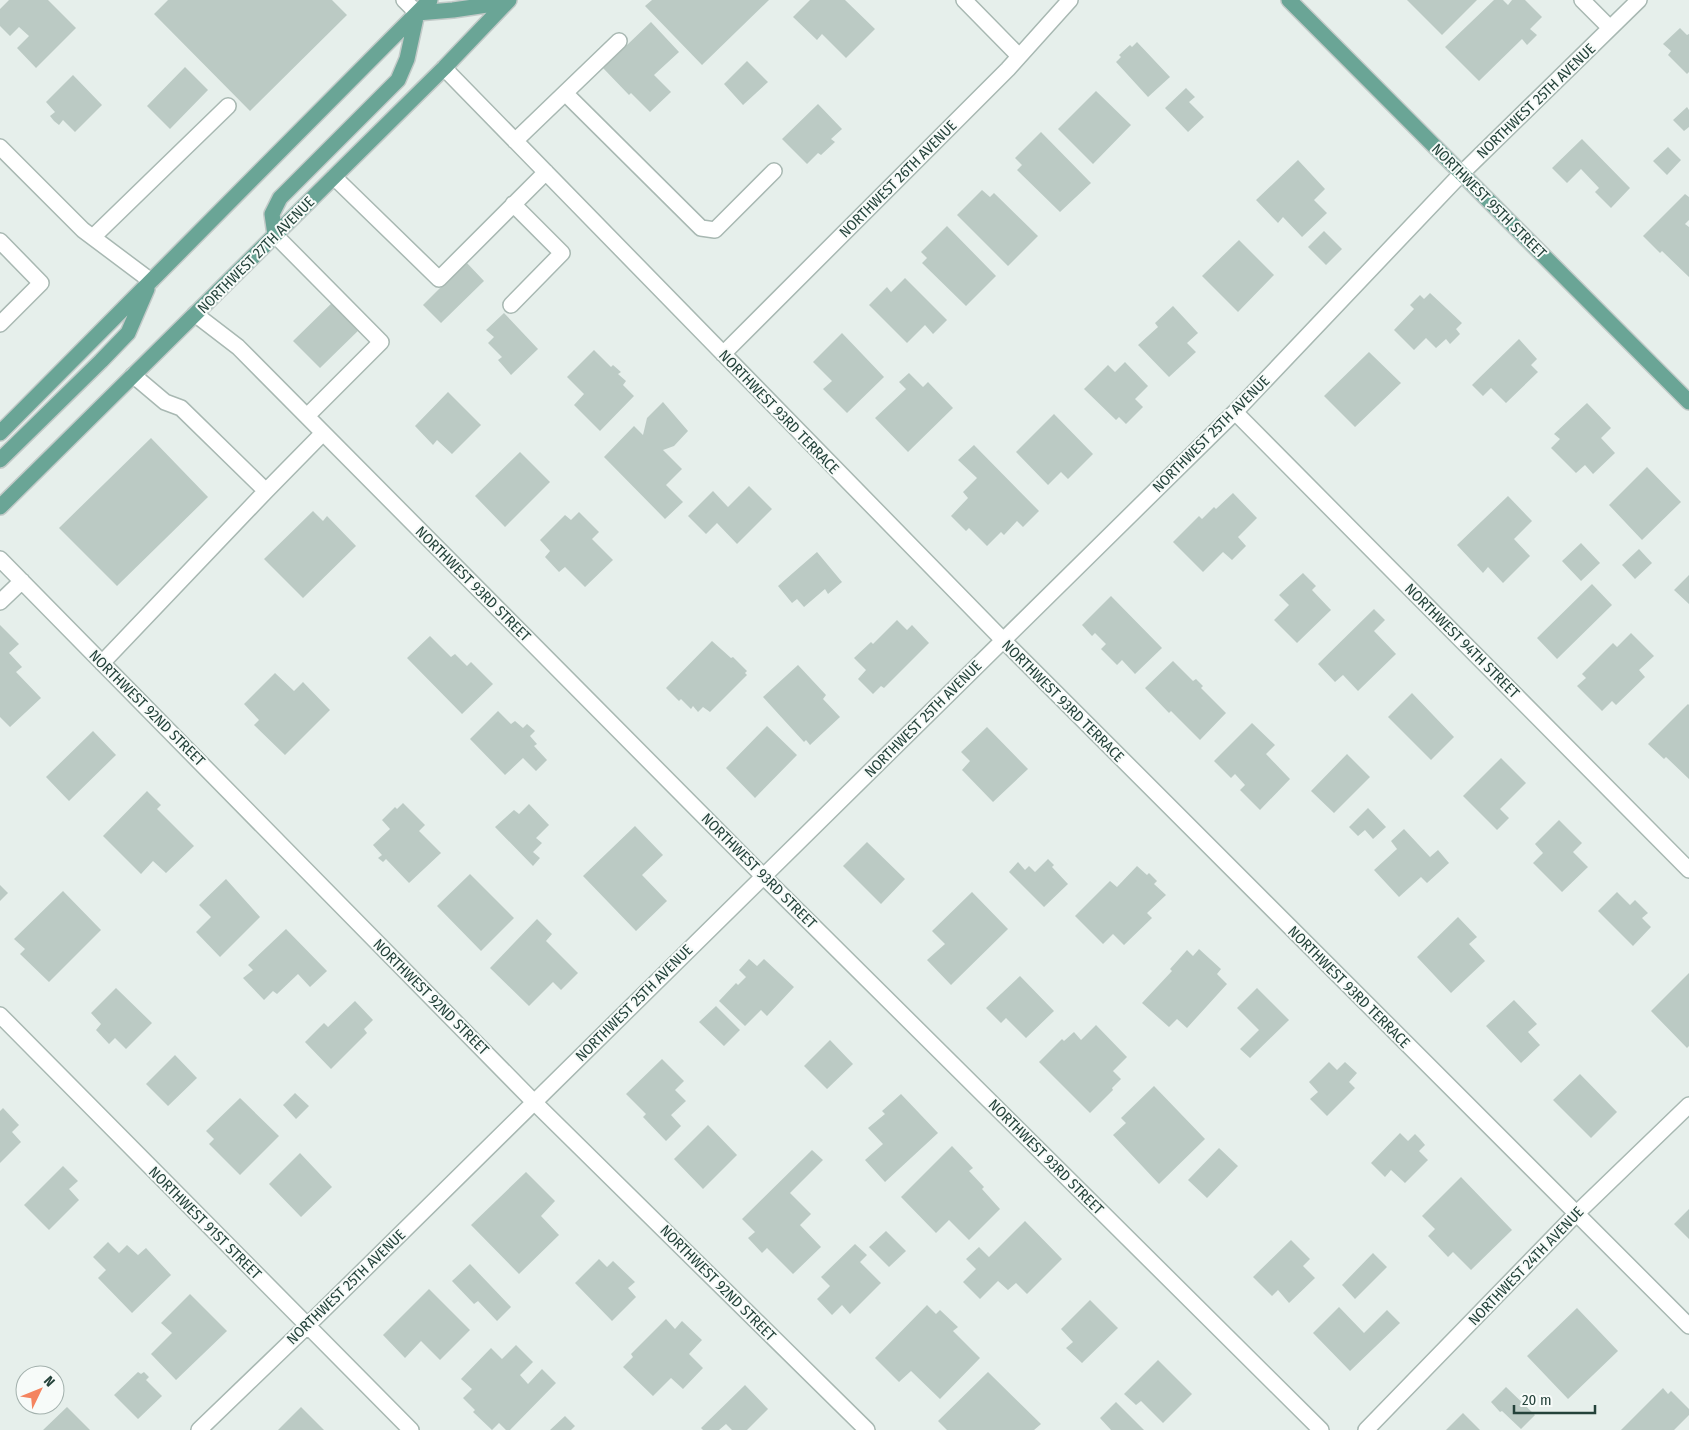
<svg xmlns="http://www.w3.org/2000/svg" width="1689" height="1430" font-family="'Fira Sans Condensed',sans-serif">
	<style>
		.building { fill: #bbcac4 }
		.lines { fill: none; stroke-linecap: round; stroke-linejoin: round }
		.minor-casing { stroke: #a8b8b2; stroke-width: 18 }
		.major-casing { stroke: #c2cac8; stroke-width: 18 }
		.minor { stroke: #fff; stroke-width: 15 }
		.major { stroke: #6aa596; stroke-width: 15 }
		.labels { text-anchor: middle; stroke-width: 4; stroke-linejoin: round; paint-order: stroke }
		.street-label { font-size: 15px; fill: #24423a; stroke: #f7fbf9 }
	</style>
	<rect width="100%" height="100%" fill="#e6efeb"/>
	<path class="building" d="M9,0h39l28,28 -40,40 -19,-20 12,-12 -10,-9 -9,9 -10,-10v-17z
		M168,0h164l15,15 -97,96 -96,-97z
		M652,0h117l-67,65 -57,-59z
		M810,0h35l30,29 -29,29 -24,-24 -5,6 -24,-23z
		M1407,0h70l-35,35z
		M1494,0h9l5,5 4,-5h13l17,17 -12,12 7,6 -10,10 -5,-6 -43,42 -34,-34z
		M651,22l28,30 -25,23 17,17 -21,20 -19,-19 -2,2 -26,-27z
		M1680,28l7,7 2,-1v38l-2,2 -19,-19 3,-4 -8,-7z
		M1137,42l33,35 -22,20 -32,-35 5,-5 -2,-2 11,-10 2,2z
		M747,61l21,21 -25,23 -19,-21z
		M185,67l23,23 -38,39 -23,-23z
		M73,75l29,30 -27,27 -12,-12 -4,5 -5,-4 -4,-5 5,-4 -9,-10z
		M1186,88l9,9 -6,5 15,15 -16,15 -23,-24z
		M1096,91l35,34 -38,39 -35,-35z
		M818,104l24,25 -11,10 4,3 -14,13 -3,-2 -11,11 -25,-25z
		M1687,107l2,3v17l-5,4 -11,-11z
		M1041,132l50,51 -31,29 -43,-42 5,-5 -7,-7z
		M1582,139l48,49 -19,20 -16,-16 4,-4 -18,-19 -14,14 -15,-15z
		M1668,147l13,13 -14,15 -14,-14z
		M1298,160l27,29 -11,11 13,13 -25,24 -19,-20 -5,6 -22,-23z
		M982,190l8,7 4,-4 44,43 -30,30 -51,-51z
		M1685,194l4,3v23l-4,4 4,3v50l-27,-26 -2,2 -17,-17z
		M947,226l49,50 -30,30 -44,-43 5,-5 -6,-6z
		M1324,231l18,18 -16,16 -18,-18z
		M1239,240l35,35 -36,37 -36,-36z
		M466,262l18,19 -43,42 -18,-18z
		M905,278l42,42 -14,14 -8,-9 -18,18 -38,-38 18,-18 4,5z
		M1430,293l32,30 -6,6 4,5 -10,10 -4,-5 -10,9 -10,-10 -12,12 -20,-20 20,-21 -4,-4 10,-10 4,4z
		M337,298l27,27 -44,43 -27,-27z
		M1173,306l25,27 -11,10 9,9 -27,25 -31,-32 20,-18 -3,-4z
		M504,313l34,36 -27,26 -13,-15 4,-3 -14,-14 6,-6 -8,-7z
		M842,333l42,44 -37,36 -24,-24 9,-8 -19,-19z
		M1519,339l18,20 -6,6 7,7 -32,31 -15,-15 -8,8 -11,-11z
		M594,350l17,17 2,-2 8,7 -3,2 8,7 -3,4 11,11 -34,35 -26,-26 10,-11 -17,-17z
		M1369,352l32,31 -46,44 -31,-31z
		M1125,362l23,24 -13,13 8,8 -17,17 -7,-7 -3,3 -32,-31 24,-24 7,7z
		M909,373l14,14 5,-5 25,26 -45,44 -33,-34 31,-29 -7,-7z
		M448,392l33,33 -29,29 -15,-14 -4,5 -18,-19z
		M663,402l25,29 -14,15 -11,4 19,19 -16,16 17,17 -18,17 -61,-62 30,-31 9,9 4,-17z
		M1587,403l24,25 -10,10 14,15 -22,21 -8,-9 -9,8 -25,-25 9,-9 -6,-5z
		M1054,414l39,40 -25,25 -7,-7 -13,13 -32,-33z
		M151,438l57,59 -91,89 -58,-58z
		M974,445l65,66 -16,16 -6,-6 -13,14 -3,-3 -14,14 -18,-18 -3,3 -15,-15 17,-18 -5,-6 14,-14 -19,-18z
		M520,452l30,30 -45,45 -30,-31z
		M1647,467l34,35 -39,38 -33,-35z
		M749,486l23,23 -35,35 -20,-21 -11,11 -18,-18 25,-25 15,16z
		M1233,493l24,25 -19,19 8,9 -14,14 -9,-8 -20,20 -30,-30 26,-26 3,3 12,-12 2,2z
		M1508,496l24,25 -18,18 16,17 -27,27 -15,-16 -5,6 -26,-28z
		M313,511l10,10 4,-5 29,30 -53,52 -39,-39z
		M579,512l20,20 -7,7 21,21 -28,27 -20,-20 -6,5 -14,-15 5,-6 -10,-11 25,-25 6,5z
		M1581,543l19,20 -19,18 -19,-20z
		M1639,549l13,14 -17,16 -13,-14z
		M817,552l25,30 -14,12 -3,-5 -21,18 -7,-8 -5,4 -14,-17z
		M1303,573l13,13 -4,4 19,20 -34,33 -23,-23 15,-15 -10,-10z
		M1689,575v29l-15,-14z
		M1592,584l20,21 -55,54 -20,-21z
		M1111,596l51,52 -27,26 -13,-14 -5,5 -16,-16 5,-5 -11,-11 -3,3 -10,-11z
		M1374,609l11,11 -11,11 22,23 -38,37 -15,-16 -8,7 -17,-18z
		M897,620l10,10 5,-5 17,18 -45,45 -3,-2 -8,8 -15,-15 8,-9 -12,-12 17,-16 2,2z
		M0,625l19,19 -10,9 13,14 -6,5 25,26 -31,29 -10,-10z
		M1631,633l23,23 -15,14 6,7 -29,28 -4,-4 -10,10 -25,-25 9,-8 -4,-4 31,-31 4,4z
		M430,636l21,21 4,-3 12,12 4,-4 22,22 -31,30 -55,-56z
		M712,641l19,17 2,-1 14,14 -2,2 2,2 -37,37 -7,-5 -5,5 -5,-6 -2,3 -10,-10 -2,2 -13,-13z
		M1173,661l20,20 3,-2 7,7 -2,2 25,25 -26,27 -29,-29 -2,2 -24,-25z
		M798,665l28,30 -3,4 17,18 -30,28 -4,-5 -2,2 -41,-45z
		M275,673l19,18 9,-9 27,28 -45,45 -31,-30 5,-5 -15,-16z
		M1412,693l42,44 -23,23 -43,-43z
		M1688,704l1,1v74l-23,-22 -2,2 -16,-15z
		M498,711l13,13 4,-3 8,7 4,-4 8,7 -5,5 7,8 -3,2 13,14 -11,11 -13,-13 -18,17 -35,-36z
		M1252,723l23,22 -9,9 24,25 -30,31 -20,-20 5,-5 -10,-11 -4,4 -17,-17z
		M767,726l30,29 -42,43 -29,-30z
		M987,727l41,42 -35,33 -31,-32 8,-9 -9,-9z
		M93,731l23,24 -47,46 -23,-24z
		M1347,754l23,23 -36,36 -23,-22z
		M1501,758l25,25 -26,26 9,9 -12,12 -34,-34z
		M147,791l14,14 -4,4 37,37 -28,27 -13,-12 -12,13 -38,-38z
		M403,803l22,22 -6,6 22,22 -32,30 -23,-24 -3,3 -5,-4 4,-3 -9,-10 17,-16 -8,-9 13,-13 2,2z
		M529,804l20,21 -13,13 6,5 -9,9 7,6 -7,8 -38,-39 19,-17 5,4z
		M1368,808l18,19 -13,12 -8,-9 -7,6 -9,-9z
		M1559,820l23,23 -9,9 15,15 -26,25 -29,-29 10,-10 -8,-9z
		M635,826l28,29 -21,20 25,26 -31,30 -53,-55z
		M1404,829l26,28 8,-7 11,13 -22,20 -6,-6 -22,20 -25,-27 23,-21 -6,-8z
		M867,842l38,37 -24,25 -38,-38z
		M1048,859l6,6 -2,2 16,17 -24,23 -35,-35 9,-10 7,8 4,-4 6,6z
		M1137,866l10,9 2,-2 8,8 -3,3 12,11 -19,18 5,5 -28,27 -11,-11 -10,10 -28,-28 35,-35 7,6z
		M470,874l44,44 -33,33 -44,-45z
		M226,879l34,38 -40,40 -24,-25 15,-15 -12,-12z
		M0,885l8,8 -8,8z
		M63,891l38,39 -52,52 -29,-28 5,-5 -11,-10z
		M972,892l36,37 -57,56 -24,-25 18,-16 -13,-13z
		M1617,892l13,13 5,-5 13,13 -6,5 9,9 -18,19 -35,-35z
		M1458,917l19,20 -8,7 16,17 -34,32 -34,-36z
		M537,919l15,15 -6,7 32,32 -17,17 -8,-8 -24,24 -39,-38z
		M286,929l41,42 -17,16 -12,-13 -21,20 -4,-3 -9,9 -21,-22 10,-8 -5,-5z
		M1199,949l22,20 -4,5 10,10 -40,44 -10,-9 -8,8 -27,-24 30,-32 -2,-2 17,-19 6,6z
		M749,959l8,7 7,-7 30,28 -27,29 -6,-6 -16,16 -26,-25 17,-18 2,2 8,-8 -7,-7z
		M1689,973v73l-2,2 -36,-37z
		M1020,976l34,35 -28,27 -20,-20 -5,5 -15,-15z
		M116,988l36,35 -26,26 -11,-11 -6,6 -13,-14 5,-6 -10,-11z
		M1257,988l32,32 -39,38 -10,-9 19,-19 -22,-22z
		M1514,1000l23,24 -9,8 12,13 -19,18 -35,-37z
		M355,1001l18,19 -9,9 3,4 -36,36 -26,-27 19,-19 4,4z
		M716,1006l24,24 -16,16 -25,-24z
		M1096,1025l31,32 -14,14 8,8 -9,9 1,2 -23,23 -51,-51 23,-23 2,2 10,-9 7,8z
		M830,1040l23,24 -26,25 -23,-23z
		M175,1055l22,23 -29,28 -22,-22z
		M662,1059l22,22 -9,9 11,11 -15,14 10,11 -15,15 -23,-24 3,-3 -20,-20z
		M1329,1062l8,8 8,-8 12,11 -8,9 6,6 -28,28 -17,-17 8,-7 -9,-10z
		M1580,1074l37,38 -26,26 -38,-38z
		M1154,1086l51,53 -46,45 -46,-49 13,-12 -5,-5z
		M295,1093l14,13 -13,13 -13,-14z
		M901,1094l37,39 -53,49 -20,-22 18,-16 -15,-16 17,-14 -3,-3z
		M240,1098l39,38 -39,39 -31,-31 5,-5 -8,-8z
		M3,1108l16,17 -7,7 9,10 -21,21v-52z
		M708,1125l29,30 -34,34 -29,-30z
		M1400,1133l8,8 7,-7 5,5 5,6 -6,6 9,9 -23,23 -14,-13 -6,7 -14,-14z
		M952,1146l21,22 -4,3 15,16 -2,2 18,20 -31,31 -20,-20 -13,13 -35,-36z
		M1219,1148l19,18 -31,32 -19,-18z
		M812,1150l11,10 -33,33 21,21 -11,11 21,22 -28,27 -26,-26 -5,5 -14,-15 7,-6 -13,-13z
		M300,1153l32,34 -31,30 -32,-33z
		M63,1166l15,15 -9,8 10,11 -30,30 -25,-25z
		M526,1172l29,29 -14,15 18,19 -40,39 -48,-49z
		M1461,1177l51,53 -41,40 -18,-18 -5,5 -20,-21 7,-7 -13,-13z
		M1689,1209v30l-15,-15z
		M1025,1221l37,38 -35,35 -11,-11 -8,7 -10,-9 -18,18 -17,-17 13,-13 -10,-10 13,-12 10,10z
		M886,1231l20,20 -17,16 -20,-20z
		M1291,1240l19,19 -7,7 12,12 -26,25 -11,-13 -6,6 -19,-19z
		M108,1242l11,11 8,-8 11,10 8,-7 25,27 -39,38 -34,-35 8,-8 -13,-13z
		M855,1244l12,11 -7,7 21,21 -31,31 -8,-9 -10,10 -15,-16 13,-13 -9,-9z
		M1373,1253l14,14 -32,32 -13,-14z
		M599,1259l8,8 6,-6 22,21 -7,6 8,9 -24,24 -37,-38z
		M470,1264l41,43 -14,14 -19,-20 -4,3 -22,-23z
		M429,1289l41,41 -30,30 -19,-19 -16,17 -22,-23z
		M190,1294l37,37 -51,49 -25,-26 21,-21 -11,-10z
		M1090,1300l28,28 -36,35 -16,-15 7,-6 -12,-13z
		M927,1305l9,9 4,-4 18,17 -5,4 27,27 -40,41 -29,-28 -12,11 -24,-24z
		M1339,1307l25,26 23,-23 13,13 -50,48 -37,-38z
		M1577,1308l41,43 -50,48 -41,-43z
		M666,1319l9,10 7,-8 20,19 -13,14 14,14 -20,21 -12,-11 -18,18 -30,-29 10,-10 -2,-3z
		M516,1345l17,17 -13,13 8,9 14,-15 14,14 -46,47h-4l-7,-7 -7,7 -19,-18 2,-2 -12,-12 9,-9 -11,-10 30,-31 11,11z
		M1158,1360l34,34 -29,29 -22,-22 -5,4 -12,-11z
		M138,1372l3,2 3,-2 5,5 -3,3 16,16 -24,23 -24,-24z
		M988,1372l53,52 -7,6h-87l-9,-9z
		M745,1385l23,24 -21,21h-15l-6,-6 -7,6h-16l-2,-2z
		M1506,1387l29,28 -14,14 -19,-18 -2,1 -9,-10z
		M1663,1388l5,6 3,-3 18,18v6l-15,15h-53z
		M1116,1402l28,28h-33l-11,-12z
		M67,1407l23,23h-47z
		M301,1407l23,23h-46z
		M1463,1413l17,17h-34z
		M565,1416l10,10 -4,4h-21z"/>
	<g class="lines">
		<g class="minor-casing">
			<path id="minor" d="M404,0l13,13
				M964,0l55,56
				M1582,0l28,28
				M444,68l559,572 686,686
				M565,93l136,135 14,2 59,-59
				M515,141l104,-100
				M0,147l83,83 68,51
				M334,177l105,102 107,-107
				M275,235l106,107 -74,74
				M93,237l135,-131
				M0,241l41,42 -41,41
				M511,305l51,-52 -49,-49
				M195,314l43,33 525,529 558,554
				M723,354l285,-285 62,-69
				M133,375l32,27 16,6 85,83
				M1235,412l454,458
				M0,559l534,543 333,328
				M0,602l22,-21
				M102,663l164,-172 57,-58
				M0,1015l411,415
				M199,1430l108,-104 928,-914 227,-239 177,-173
				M1366,1430l210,-216 113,-109"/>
		</g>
		<g class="major-casing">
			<path id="major" d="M1289,0l400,402
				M417,13l36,-3 54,-8
				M275,235l-3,-21 8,-16 118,-118 9,-21 10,-46
				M0,433l430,-433
				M0,460l101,-99 27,-28 19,-44
				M0,507l444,-439 65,-68"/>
		</g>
		<use href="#minor" class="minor"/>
		<use href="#major" class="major"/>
	</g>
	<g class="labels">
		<g class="street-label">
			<text transform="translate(1536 101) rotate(-44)" y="5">NORTHWEST 25TH AVENUE</text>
			<text transform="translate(898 179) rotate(-45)" y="5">NORTHWEST 26TH AVENUE</text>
			<text transform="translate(1489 201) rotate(45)" y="5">NORTHWEST 95TH STREET</text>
			<text transform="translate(256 255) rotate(-45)" y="5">NORTHWEST 27TH AVENUE</text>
			<text transform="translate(779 412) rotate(46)" y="5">NORTHWEST 93RD TERRACE</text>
			<text transform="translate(1211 434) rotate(-45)" y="5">NORTHWEST 25TH AVENUE</text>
			<text transform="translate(473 584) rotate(45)" y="5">NORTHWEST 93RD STREET</text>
			<text transform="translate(1462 641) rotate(45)" y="5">NORTHWEST 94TH STREET</text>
			<text transform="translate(1063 701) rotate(45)" y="5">NORTHWEST 93RD TERRACE</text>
			<text transform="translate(147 708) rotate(45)" y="5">NORTHWEST 92ND STREET</text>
			<text transform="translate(923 719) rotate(-45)" y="5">NORTHWEST 25TH AVENUE</text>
			<text transform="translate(759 871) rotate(45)" y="5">NORTHWEST 93RD STREET</text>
			<text transform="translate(1349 987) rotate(45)" y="5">NORTHWEST 93RD TERRACE</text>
			<text transform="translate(431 997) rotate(45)" y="5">NORTHWEST 92ND STREET</text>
			<text transform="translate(634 1003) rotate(-45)" y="5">NORTHWEST 25TH AVENUE</text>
			<text transform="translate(1046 1157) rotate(45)" y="5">NORTHWEST 93RD STREET</text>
			<text transform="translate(205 1223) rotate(45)" y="5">NORTHWEST 91ST STREET</text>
			<text transform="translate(1526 1266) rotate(-46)" y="5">NORTHWEST 24TH AVENUE</text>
			<text transform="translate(718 1283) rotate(45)" y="5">NORTHWEST 92ND STREET</text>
			<text transform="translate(346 1287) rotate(-44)" y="5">NORTHWEST 25TH AVENUE</text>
		</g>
	</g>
	<g transform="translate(40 1390) rotate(47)"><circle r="24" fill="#f7fbf9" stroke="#a3b1ad"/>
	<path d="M0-4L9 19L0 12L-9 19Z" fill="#f4845f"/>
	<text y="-8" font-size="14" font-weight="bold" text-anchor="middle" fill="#24423a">N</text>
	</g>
	<path d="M1514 1405v8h81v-8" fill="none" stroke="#24423a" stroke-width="2.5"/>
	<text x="1522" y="1405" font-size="15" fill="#24423a" stroke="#f7fbf9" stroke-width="4" paint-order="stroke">20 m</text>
</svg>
